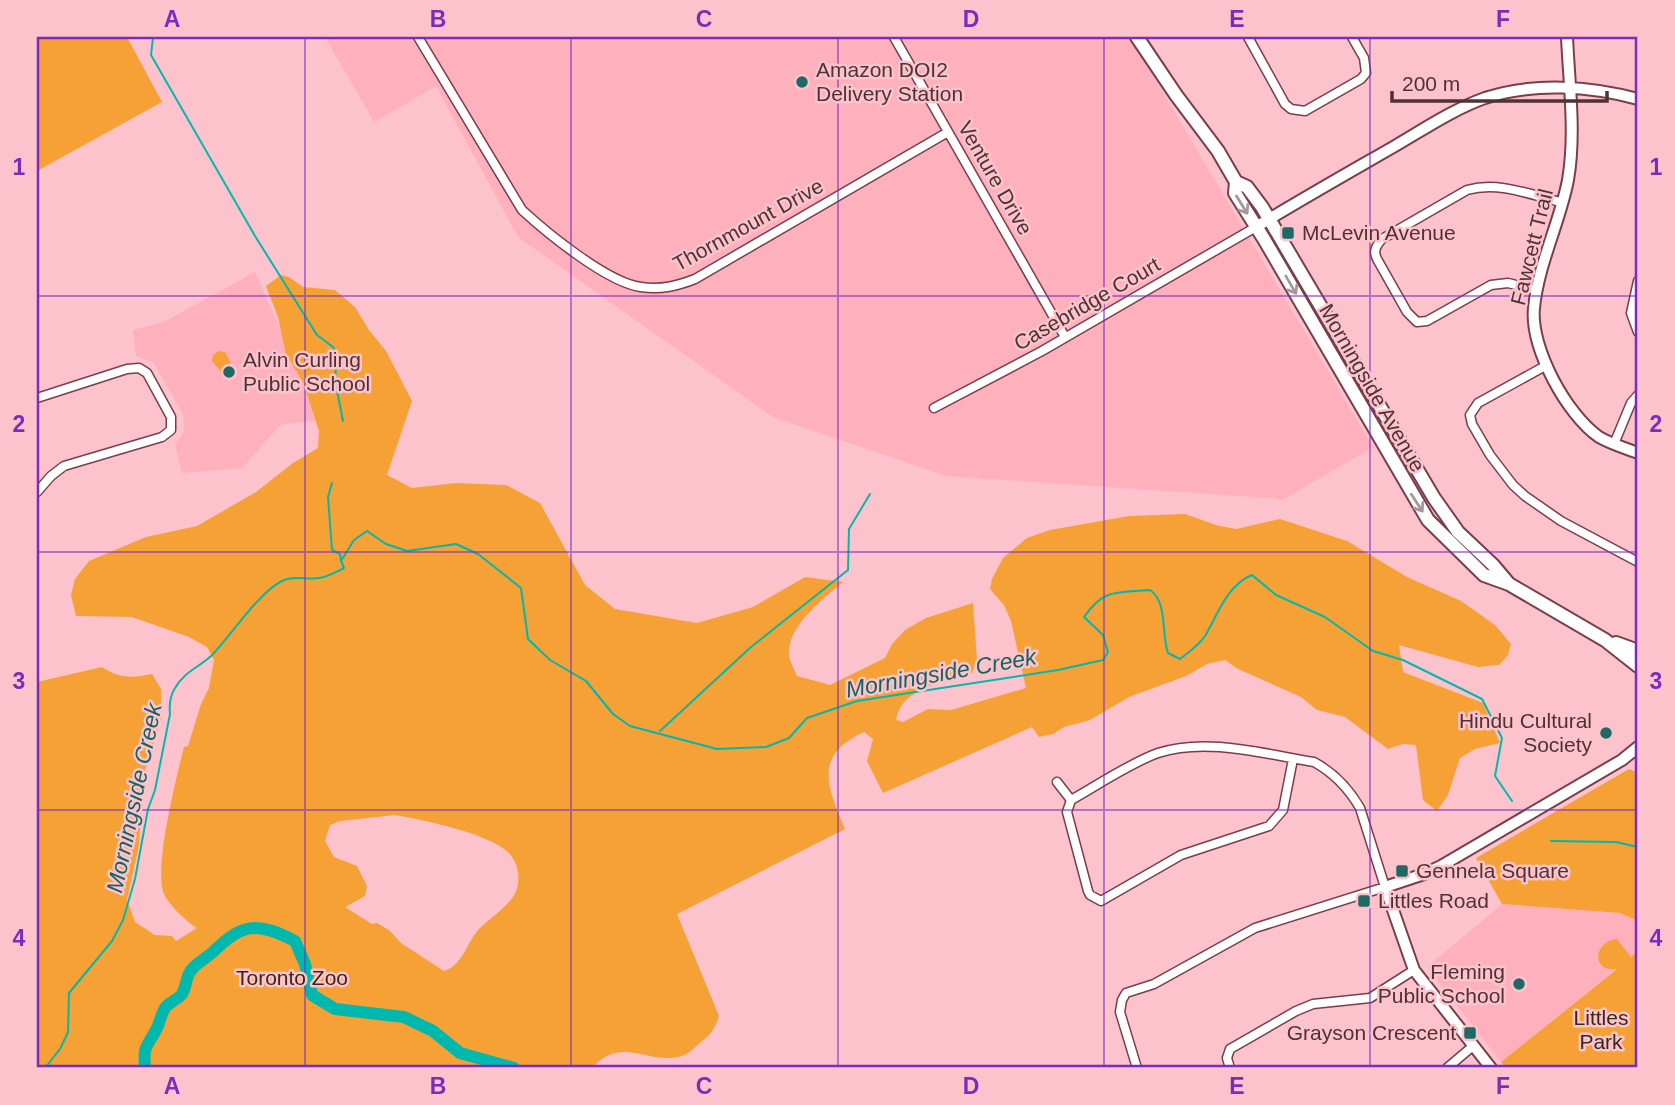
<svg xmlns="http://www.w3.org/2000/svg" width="1675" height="1105" font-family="Arial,sans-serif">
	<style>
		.built { fill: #ffb0bd }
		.green { fill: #f5a135; fill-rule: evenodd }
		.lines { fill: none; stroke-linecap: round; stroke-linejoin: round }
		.stream { stroke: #00b8ae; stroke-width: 2 }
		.river { stroke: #00b8ae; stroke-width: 12 }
		.minor-casing { stroke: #793e4a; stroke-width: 11 }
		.tertiary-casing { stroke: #793e4a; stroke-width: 14 }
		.secondary-casing { stroke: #793e4a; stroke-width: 16 }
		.minor { stroke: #fff; stroke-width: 8 }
		.tertiary { stroke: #fff; stroke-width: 10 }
		.secondary { stroke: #fff; stroke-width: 12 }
		.oneway { stroke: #a6989a }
		.grid { fill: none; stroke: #7b2cbf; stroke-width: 2; stroke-opacity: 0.55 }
		.poi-dot { fill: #1e6963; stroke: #fdc3cc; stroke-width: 2.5 }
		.labels { text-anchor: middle; stroke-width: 5; stroke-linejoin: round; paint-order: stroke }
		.poi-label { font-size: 21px; fill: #4e3236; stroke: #fdc3cc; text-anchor: start }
		.street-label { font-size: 21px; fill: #4e3236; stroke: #fdc3cc }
		.park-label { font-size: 21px; fill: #382917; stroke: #fdc3cc }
		.water-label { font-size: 23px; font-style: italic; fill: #13645e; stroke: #fdc3cc }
		.neatline { fill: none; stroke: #7b2cbf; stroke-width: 2.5 }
		.grid-label { font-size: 23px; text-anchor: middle; font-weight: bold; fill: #7b2cbf }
	</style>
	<rect width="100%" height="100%" fill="#fdc3cc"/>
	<path class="built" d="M325,37h805l243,410 -91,53 -11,-2 -325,-22 -173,-59 -255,-180 -82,-151 -62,36z
		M255,272l45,101 15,48 -34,3 -39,44 -60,5 -7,-28 9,-13 -1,-18 -30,-52 -17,-6 -3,-26 31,-8z
		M1502,904l118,9 18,8v30l-137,111 -74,-95z"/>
	<path class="green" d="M37,37h90l35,65 -125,69z
		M281,275l8,2 14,10 32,3 20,17 14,23 17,21 26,50 -25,74 25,13 44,-5 50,2 34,18 45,82 30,24 82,14 56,-16 52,-30 38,5c-19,16 -52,41 -54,68 -1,10 5,18 8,26l33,9 55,-27 7,-14 13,-14 21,-12 47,-15 4,57 -5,13c-27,9 -71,14 -76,47l7,2 25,-13 23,1 75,-22 -15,-67 -7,-16 -14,-16 2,-10 11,-21 24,-20 23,-8 79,-14 56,-2 31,11 20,4 44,-10 67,22 60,36 54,24 34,24 16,19 -3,11 -9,10 -21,2 -79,-22 4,27 80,31 17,40 -25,6 -15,9 -12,37 -11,16 -14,-11 -7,-55 -13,-1 -15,5 -43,-32 -28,-7 -16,-13 -63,-28 -13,-9 -18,4 -21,12 -57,21 -39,23 -26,7 -11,7 -14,3 -7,-10 -149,66 -16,-32 6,-22 -9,-7c-51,23 -37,54 -19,97l-168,85 42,102c-4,13 -8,18 -18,26 -5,4 -11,11 -17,13 -32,13 -62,-22 -92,13h-555v-386l65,-15c18,12 30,11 50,7l9,15v30l-18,58 -4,68 -12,55 8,22 20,13 17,1 4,5 21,-13c-8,-4 -29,-24 -33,-34 -11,-25 13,-119 20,-147l4,-1 13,-42 8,-16 5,-28 -7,-13 -18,-10 -57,-20 -56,-1 -5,-21 4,-16 14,-18 57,-24 51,-11 59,-34 37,-29 25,-15 1,-17 -16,-49 -17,-28 -8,-37 -12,-31zM395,815c29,5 86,17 109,34 15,10 19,33 9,48 -8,11 -22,21 -32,30 -14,13 -17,38 -37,44l-43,-28 -11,-12 -13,-8 -5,1 -27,-17 20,-11 2,-10 -10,-20 -23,-9 -9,-16 5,-16 10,-4z
		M219,351l6,1 9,17 -5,5h-6l-11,-13 1,-6z
		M1629,769l9,4v148l-18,-8 -118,-9 -26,-46z
		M1617,939l14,18 7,-6v117h-132l-5,-6 116,-93c-26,4 -24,-28 0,-30z"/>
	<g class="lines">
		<path class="stream" d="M153,37l-2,18 104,181 62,99 16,12 4,7 -2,26 8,41
			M332,483l-4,14 4,53 8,4 1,6
			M660,731l91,-84 97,-77 1,-41 21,-35
			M1551,841l65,1 22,5
			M45,1068l15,-19 8,-17 1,-39 43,-52 11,-21 12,-41 13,-70 7,-19 15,-76c-1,-10 0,-18 5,-26 9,-16 23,-20 36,-32 19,-19 48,-64 71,-75 12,-6 24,-1 37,-3 8,-1 17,-6 25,-10l-3,-7 13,-21 13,-9 19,13 21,7 49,-7 22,10 43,34 7,51 22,21 36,21 27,33 17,12 87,23 49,-2 23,-9 18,-20 50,-17 201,-31 45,-10 5,-8 -5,-17 -19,-18c20,-29 33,-24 66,-27 18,12 11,44 18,63l12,6c9,-7 19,-14 25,-23 13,-22 22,-51 47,-61l24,20 49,22 48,34 30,9 79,39 20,39 -7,38 17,25"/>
		<path class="river" d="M145,1068c-2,-24 2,-20 12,-40 3,-6 4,-14 8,-20 4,-6 12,-8 17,-14 5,-8 3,-17 10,-25 5,-6 14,-11 21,-17 30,-30 45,-30 82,-11l10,23 7,31 23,14 69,8 29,14 27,22 54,15"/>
		<g class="minor-casing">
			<path id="minor" d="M418,37l104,173c25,23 86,73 119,77 20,3 36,-1 54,-8l253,-147
				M894,37l171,300
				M1248,37l37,67 6,5 14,2 56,-32 5,-6 -2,-15 -12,-21
				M1638,281l-7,32 7,19
				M1537,290l-29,-7 -17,2 -64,36 -10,1 -10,-10 -30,-53c-4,-8 -1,-13 5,-20l85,-49c33,-9 63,5 94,12
				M1547,365l-69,38 -8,12 2,9 18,31 23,30 12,11 36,25 77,41
				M37,398l90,-29 12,-1 8,5 24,44v13l-9,7 -98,29 -13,10 -14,16
				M934,408l108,-57 214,-124
				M1614,444l17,-41 7,-8
				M1057,782l14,18
				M1137,1068l-17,-56 2,-12 4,-7 28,-9 101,-56 130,-41 -25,-79c-11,-19 -26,-35 -46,-46 -50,-8 -107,-25 -156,-9 -26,9 -62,33 -87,47l-4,12 21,79 2,4 11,6 80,-46 88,-29 14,-16 10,-51
				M1230,1068l-3,-10 3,-9 66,-38 17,-7 57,-6 44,-28
				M1447,1068l26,-22"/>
		</g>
		<g class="tertiary-casing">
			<path id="tertiary" d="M1567,37c2,46 9,97 1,143 -8,42 -30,85 -34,128 -4,40 33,107 65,129 12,7 26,11 39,16
				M1256,227c46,-28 92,-54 139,-81 29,-17 59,-37 90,-48 49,-16 105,-12 153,1
				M1491,1068l-77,-98 -29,-83 39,-13 17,-8 181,-106 16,-13"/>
		</g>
		<g class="secondary-casing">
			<path id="secondary" d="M1137,37l39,58 42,56 18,31 11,5 15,20 172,291 24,34 35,33 16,19
				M1236,182l-1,11 29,46 164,281 56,55 25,9 96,56 33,26
				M1616,643l22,8"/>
		</g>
		<use href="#minor" class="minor"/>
		<use href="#tertiary" class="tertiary"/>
		<use href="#secondary" class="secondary"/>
	</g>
	<defs><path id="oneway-shaft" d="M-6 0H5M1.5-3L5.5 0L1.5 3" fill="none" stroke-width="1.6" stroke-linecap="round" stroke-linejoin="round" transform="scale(1.75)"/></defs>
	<g class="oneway">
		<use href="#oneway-shaft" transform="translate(1242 205) rotate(58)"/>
		<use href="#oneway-shaft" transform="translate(1291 285) rotate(60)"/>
		<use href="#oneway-shaft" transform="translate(1417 503) rotate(57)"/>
	</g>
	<path class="grid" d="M305,37v1031M571,37v1031M838,37v1031M1104,37v1031M1370,37v1031M37,296h1601M37,552h1601M37,810h1601"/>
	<g class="poi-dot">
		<circle cx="802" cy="82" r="7"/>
		<rect x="1281" y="226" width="14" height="14" rx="3.5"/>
		<circle cx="229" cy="372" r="7"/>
		<circle cx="1606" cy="733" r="7"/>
		<rect x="1395" y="864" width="14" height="14" rx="3.5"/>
		<rect x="1357" y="894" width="14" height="14" rx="3.5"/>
		<circle cx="1519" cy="984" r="7"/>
		<rect x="1463" y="1026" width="14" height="14" rx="3.5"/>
	</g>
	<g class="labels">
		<g class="poi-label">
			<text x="816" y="77">Amazon DOI2<tspan x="816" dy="24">Delivery Station</tspan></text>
			<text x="1302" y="240">McLevin Avenue</text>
			<text x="243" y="367">Alvin Curling<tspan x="243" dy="24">Public School</tspan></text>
			<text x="1592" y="728" text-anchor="end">Hindu Cultural<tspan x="1592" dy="24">Society</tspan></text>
			<text x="1416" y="878">Gennela Square</text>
			<text x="1378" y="908">Littles Road</text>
			<text x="1505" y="979" text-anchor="end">Fleming<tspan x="1505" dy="24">Public School</tspan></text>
			<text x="1456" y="1040" text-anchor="end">Grayson Crescent</text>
		</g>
		<g class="street-label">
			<text transform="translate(995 178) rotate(60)" y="7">Venture Drive</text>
			<text transform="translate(748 225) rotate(-29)" y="7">Thornmount Drive</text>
			<text transform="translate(1532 247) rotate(-76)" y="7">Fawcett Trail</text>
			<text transform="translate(1087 304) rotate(-30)" y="7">Casebridge Court</text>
			<text transform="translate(1372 388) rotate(60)" y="7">Morningside Avenue</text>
		</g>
		<g class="park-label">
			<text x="292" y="985">Toronto Zoo</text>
			<text x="1601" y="1025">Littles<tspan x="1601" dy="24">Park</tspan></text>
		</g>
		<g class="water-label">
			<text transform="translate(941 673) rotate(-10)" y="8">Morningside Creek</text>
			<text transform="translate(134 798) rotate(-78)" y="8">Morningside Creek</text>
		</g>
	</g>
	<rect width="1675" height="1105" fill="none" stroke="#fdc3cc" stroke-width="77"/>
	<path d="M1392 91v10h215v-10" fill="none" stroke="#4e3236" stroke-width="3.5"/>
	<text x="1402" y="91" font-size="21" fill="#4e3236" stroke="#fdc3cc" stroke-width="5" paint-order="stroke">200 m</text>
	<rect x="38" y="38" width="1598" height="1028" class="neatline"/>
	<g class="grid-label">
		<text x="172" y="27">A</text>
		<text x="438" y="27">B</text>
		<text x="704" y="27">C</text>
		<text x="971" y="27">D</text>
		<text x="1237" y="27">E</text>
		<text x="1503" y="27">F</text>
		<text x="19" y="175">1</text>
		<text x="1656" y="175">1</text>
		<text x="19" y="432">2</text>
		<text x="1656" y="432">2</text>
		<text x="19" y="689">3</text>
		<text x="1656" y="689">3</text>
		<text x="19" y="946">4</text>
		<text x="1656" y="946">4</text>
		<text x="172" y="1094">A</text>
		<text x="438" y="1094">B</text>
		<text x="704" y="1094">C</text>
		<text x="971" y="1094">D</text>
		<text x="1237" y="1094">E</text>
		<text x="1503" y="1094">F</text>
	</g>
</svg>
